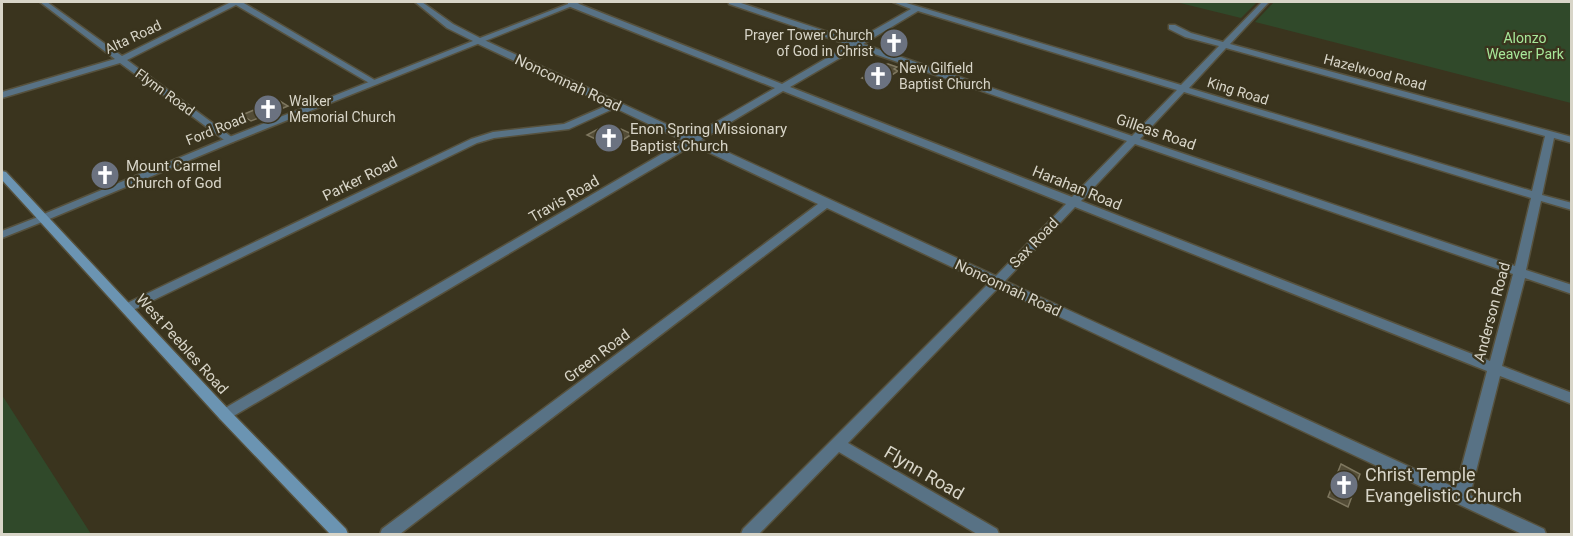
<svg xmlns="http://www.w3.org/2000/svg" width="1573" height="536" font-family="Roboto,sans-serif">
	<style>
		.green { fill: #30492a }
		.building { fill: #534c36; stroke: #7e775f; stroke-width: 1.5 }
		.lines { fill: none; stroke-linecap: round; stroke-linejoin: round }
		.minor-casing { stroke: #56513d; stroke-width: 3 }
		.tertiary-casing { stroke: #56513d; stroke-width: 3 }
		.secondary-casing { stroke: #56513d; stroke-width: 3 }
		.minor { fill: #587285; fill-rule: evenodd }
		.tertiary { fill: #587285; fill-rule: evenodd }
		.secondary { fill: #6b94b2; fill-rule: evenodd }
		.labels { text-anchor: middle; stroke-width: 4.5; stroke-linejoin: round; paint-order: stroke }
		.far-poi-label { font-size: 14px; fill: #d8d5c8; stroke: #3a341e; text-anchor: start }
		.far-street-label { font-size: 14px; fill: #d8d5c8; stroke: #3a341e }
		.far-park-label { font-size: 14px; fill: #a7e799; stroke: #3a341e }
		.street-label { font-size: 15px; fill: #d8d5c8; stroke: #3a341e }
		.poi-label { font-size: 15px; fill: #d8d5c8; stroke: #3a341e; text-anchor: start }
		.near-street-label { font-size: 18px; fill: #d8d5c8; stroke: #3a341e }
		.near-poi-label { font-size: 18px; fill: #d8d5c8; stroke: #3a341e; text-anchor: start }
	</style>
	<rect width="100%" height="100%" fill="#3a341e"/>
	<path class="green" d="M1176,2h81l-16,16z
		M1274,2h297v101l-316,-81z
		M2,395l89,139h-89z"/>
	<path class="building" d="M888,64l9,3 -3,2 4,2 -20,13 -16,-6 20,-13z
		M278,100l10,6 -37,15 -9,-6z
		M598,129l11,6 12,-6 11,5 -20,13 -25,-12z
		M1341,464l19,10 -12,33 -20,-10z"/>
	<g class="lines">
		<g class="minor-casing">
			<path id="minor" d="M40,2h7l75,54 109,-54h11l136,80 -1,2h-6l-135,-79 -109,55 106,78v4h-6l-107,-79 -118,35v-6l113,-33z
				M568,2h6l208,82 67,-39 -120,-41v-2h9l117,39 56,-32 -18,-7h10l278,83 38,-39 -34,-9 -16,-8v-4h6l16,8 32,9 39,-40h7l-39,42 342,93v6l-18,-5 -12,57 30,8v7l-31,-9 -15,69 46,15v9l-47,-16 -23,88 70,27v11l-72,-28 -30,119 74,34 2,5h-24l-524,-246 -150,155 149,86 2,5h-22l-138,-82 -80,82h-18l2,-5 245,-245 -161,-76 -427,326h-20l2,-5 436,-325 -125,-59 -468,276 -5,-2 -2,-4 2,-4 464,-270 -69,-33 -46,21 -75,9 -17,5 -346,168 -4,1 -6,-4 2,-3 348,-166 22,-7 71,-8 44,-19 -132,-62v-4h6l210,97 83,-48 -207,-82zM918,11l259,79 -45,46 -269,-92zM857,48l270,93 -55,56 -282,-110zM1226,48l319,88 -13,55 -343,-103zM783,91l283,113 -70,72 -295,-136zM1184,92l347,106 -16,68 -375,-127zM1135,144l378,130 -23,87 -409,-160zM1075,207l412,164 -31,117 -451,-207z
				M43,215l6,3 -2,2 -45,18v-7z"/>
		</g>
		<g class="tertiary-casing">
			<path id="tertiary" d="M415,2h7l31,22 27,14 93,-36h9l-349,140 -186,78 -4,1 -6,-3 2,-2 188,-78 246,-97 -26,-13z"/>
		</g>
		<g class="secondary-casing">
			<path id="secondary" d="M2,171l4,1 224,239 116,118 2,5h-18l-110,-115 -218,-239z"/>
		</g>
		<use href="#minor" class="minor"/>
		<use href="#tertiary" class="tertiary"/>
		<use href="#secondary" class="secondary"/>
	</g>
	<defs>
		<g id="church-disc" transform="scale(1.5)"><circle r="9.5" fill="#6b7280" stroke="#3a341e"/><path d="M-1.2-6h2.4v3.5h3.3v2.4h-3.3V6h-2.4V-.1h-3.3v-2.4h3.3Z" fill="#fff"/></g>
	</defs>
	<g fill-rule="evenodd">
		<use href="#church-disc" x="894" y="43"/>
		<use href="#church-disc" x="878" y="76"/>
		<use href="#church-disc" x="268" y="109"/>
		<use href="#church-disc" x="609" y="138"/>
		<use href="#church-disc" x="105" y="175"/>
		<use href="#church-disc" x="1344" y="485"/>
	</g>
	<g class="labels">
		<g class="far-poi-label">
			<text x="873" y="40" text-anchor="end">Prayer Tower Church<tspan x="873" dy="16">of God in Christ</tspan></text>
			<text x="899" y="73">New Gilfield<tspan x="899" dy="16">Baptist Church</tspan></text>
			<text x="289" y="106">Walker<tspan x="289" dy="16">Memorial Church</tspan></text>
		</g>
		<g class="far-street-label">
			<text transform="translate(133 37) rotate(-25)" y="5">Alta Road</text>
			<text transform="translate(1375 72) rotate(15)" y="5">Hazelwood Road</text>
			<text transform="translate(1238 91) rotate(17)" y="5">King Road</text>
			<text transform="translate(165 92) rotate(36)" y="5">Flynn Road</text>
			<text transform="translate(216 129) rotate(-22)" y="5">Ford Road</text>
		</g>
		<g class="far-park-label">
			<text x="1525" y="43">Alonzo<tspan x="1525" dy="16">Weaver Park</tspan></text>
		</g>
		<g class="street-label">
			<text transform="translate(568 83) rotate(25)" y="5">Nonconnah Road</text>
			<text transform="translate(1156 132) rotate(19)" y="5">Gilleas Road</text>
			<text transform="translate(360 179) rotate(-26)" y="5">Parker Road</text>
			<text transform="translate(1077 188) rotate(22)" y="5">Harahan Road</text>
			<text transform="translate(564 199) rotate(-30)" y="5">Travis Road</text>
			<text transform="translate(1034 243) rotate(-46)" y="5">Sax Road</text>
			<text transform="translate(1008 288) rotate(25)" y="5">Nonconnah Road</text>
			<text transform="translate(1492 312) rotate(-75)" y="5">Anderson Road</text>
			<text transform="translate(182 344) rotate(48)" y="5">West Peebles Road</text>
			<text transform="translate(597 356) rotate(-37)" y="5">Green Road</text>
		</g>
		<g class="poi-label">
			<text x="630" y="134">Enon Spring Missionary<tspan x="630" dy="17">Baptist Church</tspan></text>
			<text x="126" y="171">Mount Carmel<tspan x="126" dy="17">Church of God</tspan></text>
		</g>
		<g class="near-street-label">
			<text transform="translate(924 473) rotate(30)" y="6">Flynn Road</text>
		</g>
		<g class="near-poi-label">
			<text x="1365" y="481">Christ Temple<tspan x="1365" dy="21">Evangelistic Church</tspan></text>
		</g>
	</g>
	<rect width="1573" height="536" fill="none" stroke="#d8d5c8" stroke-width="6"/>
</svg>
